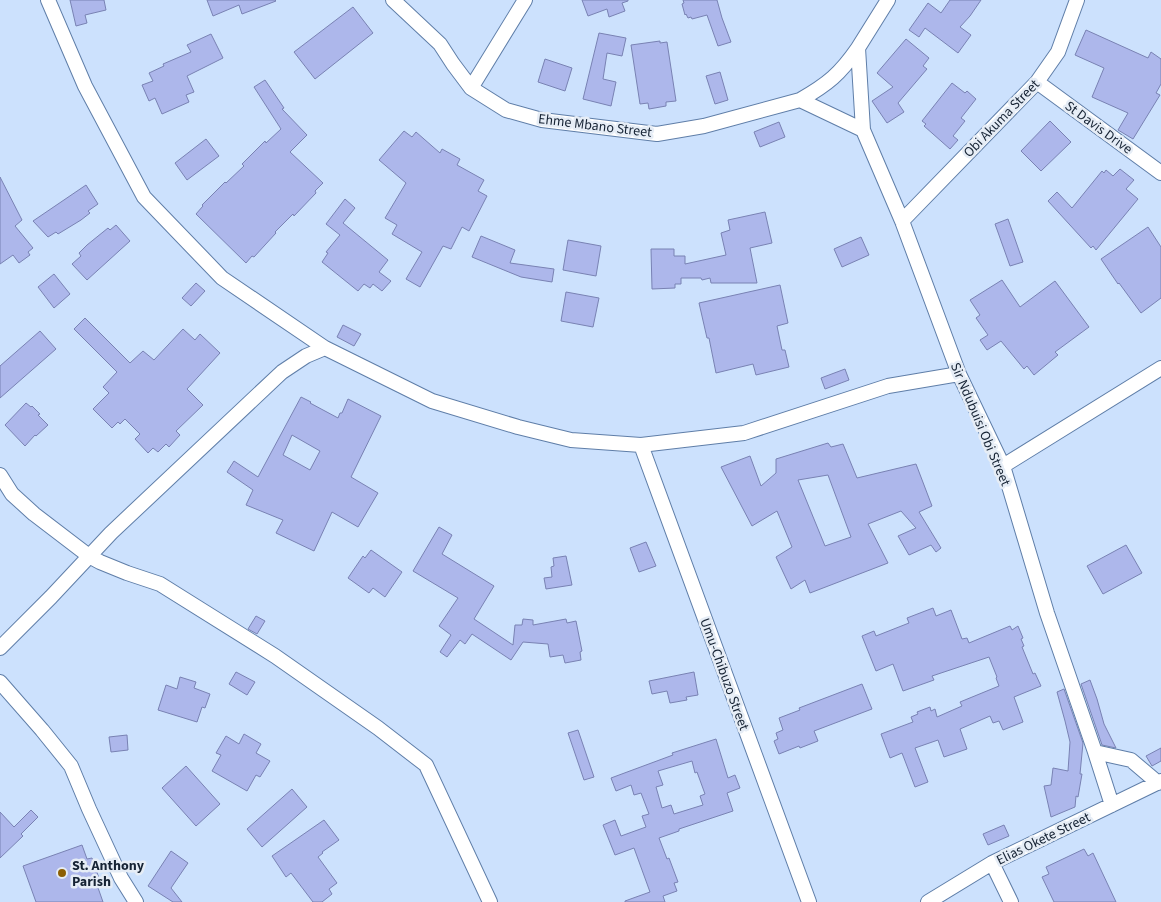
<svg xmlns="http://www.w3.org/2000/svg" width="1161" height="902" font-family="'Source Sans 3',sans-serif">
	<style>
		.building { fill: #adb7eb; stroke: #7982b3; fill-rule: evenodd }
		.lines { fill: none; stroke-linecap: round; stroke-linejoin: round }
		.street-casing { stroke: #5f7ea8; stroke-width: 16 }
		.street { stroke: #fff; stroke-width: 14 }
		.poi-dot { fill: #8c5f05; stroke: #e6edf6; stroke-width: 2 }
		.labels { text-anchor: middle; stroke-width: 5; stroke-linejoin: round; paint-order: stroke }
		.street-label { font-size: 14px; fill: #162334; stroke: #e6edf6 }
		.poi-label { font-size: 14px; font-weight: bold; fill: #162334; stroke: #e6edf6; text-anchor: start }
	</style>
	<rect width="100%" height="100%" fill="#cce1fd"/>
	<path class="building" d="M70,0h34l2,10 -21,5 2,8 -11,3z
		M207,0h68l1,1 -34,13 -3,-9 -26,11z
		M582,0h46v1l-6,2 3,8 -16,6 -2,-8 -19,7z
		M683,0h34l5,18 9,24 -13,4 -11,-31 -15,4 -1,-2 -3,1 -2,-4 -1,1 -3,-11 2,-1z
		M950,0h31l-11,16 -10,11 11,8 -13,18 -33,-25 -6,9 -10,-7 19,-27 13,10z
		M353,7l20,26 -58,46 -21,-27z
		M1086,30l62,28 3,-6 10,7v25l-5,9 4,2 -27,44 -15,-9 10,-17 -36,-16 12,-29 -29,-13z
		M599,33l27,5 -4,18 -15,-3 -4,26 13,3 -5,24 -28,-7z
		M211,34l12,24 -36,18 7,16 -8,3 3,7 -27,12 -7,-16 -6,3 -7,-16 11,-4 -4,-8 15,-7 -1,-2 28,-12 -4,-7z
		M906,39l23,19 -6,8 4,3 -29,34 6,9 -17,11 -15,-22 21,-14 -16,-14z
		M660,41v2l7,-1 9,59 -10,1v4l-17,3 -1,-6 -8,1 -9,-59z
		M545,59l27,9 -7,23 -27,-9z
		M720,72l8,28 -13,4 -9,-28z
		M265,80l19,28 -2,1 25,26 -17,17 33,31 -8,8 1,2 -22,23 -1,-2 -18,18 1,1 -22,24 -2,-1 -6,7 -50,-49 7,-8 -1,-1 23,-23 1,1 18,-17 -2,-2 23,-23 1,2 15,-14 -27,-42z
		M952,83l13,10 2,-2 9,8 -15,19 4,3 -12,15 5,4 -8,9 -26,-23 2,-2 -4,-3z
		M1050,121l21,21 -30,29 -20,-20z
		M779,122l6,15 -25,10 -6,-15z
		M404,131l8,6 4,-5 24,21 2,-4 18,10 -3,6 27,15 -6,11 9,5 -18,35 -7,-4 -11,22 -8,-3 -23,41 -14,-8 16,-27 -30,-18 5,-9 -12,-7 21,-35 -27,-23z
		M206,139l13,17 -32,24 -12,-17z
		M1120,169l14,11 -8,9 12,10 -42,51 -3,-4 -2,2 -43,-47 9,-9 15,16 30,-37 2,2 2,-3 7,6z
		M0,177l22,43 -7,6 18,22 -5,4 2,3 -11,8 -6,-8 -13,9z
		M86,185l12,19 -10,7 2,2 -9,7 -23,14 -2,-2 -8,5 -15,-16z
		M345,199l10,9 -12,15 45,37 -9,12 12,9 -9,10 -9,-7 -3,4 -6,-4 -6,7 -36,-29 6,-9 -2,-1 14,-17 -14,-11z
		M765,212l7,31 -22,5 7,35h-46l-1,-5 -8,2 -1,-2h-20v6h-6v4l-23,1 -1,-40h23v7h11v8l41,-9 -5,-22 9,-3 -2,-10z
		M1008,219l15,43 -13,4 -15,-42z
		M116,225l14,16 -43,39 -15,-16 9,-8 -2,-3 8,-8 21,-17 2,2z
		M1148,227l13,20v51l-20,15 -22,-30 -1,1 -17,-25z
		M481,236l34,14 -5,13 44,6 -2,13 -31,-5 -49,-20z
		M861,237l8,18 -27,12 -8,-18z
		M568,240l33,6 -5,30 -33,-6z
		M54,274l16,20 -16,14 -16,-21z
		M1002,280l18,27 35,-26 34,46 -34,25 3,3 -24,20 -7,-9 -3,3 -23,-28 -14,9 -7,-10 8,-5 -12,-17 4,-3 -10,-15z
		M196,283l9,8 -14,15 -9,-8z
		M780,285l8,38 -11,3 5,24h3l4,17 -33,8 -3,-11 -37,9 -7,-35h-2l-8,-35z
		M566,292l33,6 -6,29 -32,-6z
		M85,318l45,45 13,-12 11,9 29,-31 12,11 5,-6 20,19 -33,36 16,16 -27,26 4,4 -11,12 -3,-3 -8,8 -5,-4 -5,5 -13,-14 5,-5 -15,-15 -5,5 -2,-2 -6,6 -19,-19 16,-16 -6,-6 14,-15 -43,-43z
		M343,325l18,9 -7,12 -17,-9z
		M40,331l16,18 -56,49v-32z
		M845,369l4,11 -24,9 -4,-11z
		M301,397l10,5 -1,1 28,15 2,-5h2l6,-14 33,17 -30,61 27,16 -20,34 -26,-15 -18,39 -38,-18 7,-13 -37,-15 7,-15 -26,-18 7,-11 24,16zM292,435l28,16 -10,19 -27,-15z
		M26,403l5,4 1,-1 8,8 -2,1 10,10 -12,11 -1,-1 -10,11 -20,-21z
		M828,443l3,4 12,-3 14,34 59,-14 16,42 -13,6 22,36 -5,4 -5,-7 -22,10 -11,-19 18,-8 -15,-17 -33,13 20,39 -78,30 -5,-13 -14,9 -15,-32 16,-10 -15,-36 -25,15 -31,-59 29,-11 11,30 15,-13v-14zM828,475l23,62 -26,9 -27,-66z
		M439,527l13,8 -10,19 52,32 -20,33 39,26 2,-20h7l1,-6 10,1v5l33,-6 1,4 9,-2 6,30 -2,1 1,8 -16,3 -2,-8 -13,2 -2,-13 -25,-2 -12,18 -39,-26 -7,10 -5,-4 -13,17 -7,-5 11,-17 -12,-9 19,-28 -45,-27z
		M646,542l10,24 -17,6 -9,-24z
		M1126,545l16,28 -39,21 -16,-28z
		M371,550l31,22 -17,25 -12,-9 -4,5 -21,-15 15,-22 2,2z
		M566,556l6,29 -26,4 -2,-11 8,-1 -1,-10 3,-1 -1,-8z
		M933,608l3,8 15,-6 11,29 5,-1 2,5 41,-17 2,4 6,-4 5,12 -2,1 3,7 -2,1 11,27 2,-1 6,13 -27,11 9,25 -20,8 -4,-9 -6,2 -3,-7 -30,13 7,20 -23,8 -6,-17 -23,8 13,34 -13,5 -13,-34 -12,5 -9,-24 32,-12 -2,-5 7,-3 -1,-2 13,-5 1,4 4,-2 2,8 25,-11 -2,-4 39,-16 -3,-8 1,-1 -8,-20 -57,19 2,4 -31,11 -10,-27 -17,7 -14,-35 12,-5 2,5 33,-13 -2,-5z
		M256,616l9,5 -8,13 -9,-5z
		M236,672l19,10 -8,13 -18,-11z
		M694,672l4,23 -12,2 1,3 -17,3 -3,-12 -15,3 -3,-13z
		M180,677l16,5 -2,6 16,6 -5,14 -3,-1 -5,15 -39,-12 8,-25 11,4z
		M1090,680l7,19 7,25 12,24 -14,-3 -1,-3 -20,-58z
		M862,684l10,25 -58,22 4,10 -18,7 -1,-2 -20,8 -5,-13 4,-2 -2,-6 7,-3 -4,-12 21,-8 -1,-2z
		M1064,689l19,54 -3,31h2l-4,23 -2,-1 -1,11 -24,10 -7,-31 7,-1 2,-17 15,3 2,-29 -5,-21 -8,-29z
		M578,730l16,47 -10,3 -16,-47z
		M244,734l17,10 -5,9 14,8 -10,16 -4,-2 -9,16 -35,-20 9,-16 -5,-2 10,-17 13,8z
		M127,735l1,15 -17,2 -2,-15z
		M716,739l12,39 7,-3 5,13 -13,5 6,18 -54,18v2l-20,7 8,21 2,-1 9,24 -4,1 3,8 -14,5 2,6h-40v-1l25,-9 -16,-44 -19,7 -12,-30 12,-5 6,16 25,-9 -4,-11 7,-2 -8,-21 -7,2 -3,-10 -15,6 -5,-13 62,-23 -1,-2zM692,761l3,12 2,-1 8,22 -5,2 3,9 -29,9 -3,-9 -9,3 -6,-21 7,-2 -5,-14z
		M1161,748v13l-9,5 -6,-10z
		M186,766l34,38 -24,22 -34,-38z
		M292,789l15,18 -45,40 -15,-18z
		M31,810l7,7 -17,17 2,2 -23,22v-46l14,15z
		M324,820l15,20 -17,12 1,1 -5,4 19,26 -8,6 3,5 -10,8h-9l-22,-29 -5,4 -14,-21z
		M1004,825l5,11 -21,9 -5,-11z
		M82,845l5,14 5,-1 8,23 -4,1 7,20h-67l-13,-36z
		M1084,849l4,7 5,-3 23,49h-62l-12,-25 7,-3 -3,-7z
		M171,851l17,12 -17,25 11,14h-9l-25,-16z"/>
	<g class="lines">
		<g class="street-casing">
			<path id="street" d="M48,0l37,86 59,111 78,81 103,70 107,53 86,26 53,13 70,5 103,-12 144,-47 71,-12
				M393,0l47,44 13,20 18,24 35,22 36,10 115,14 47,-8 96,-26 63,30
				M888,0l-30,48 5,82 39,91 57,153 44,92 44,147 48,139 17,53
				M1037,82l124,91
				M471,88l54,-88
				M800,100c28,-16 40,-26 58,-52
				M902,221l135,-139 21,-30 19,-52
				M641,445l168,457
				M1003,466l158,-98
				M0,475l12,19 22,20 55,42 11,6 27,11 33,11 115,72 103,72 48,37 64,137
				M0,648l51,-51 60,-64 171,-161 24,-16 19,-8
				M0,682l42,48 29,36 18,43 32,69 15,24
				M1095,752l36,8 27,23
				M992,863l19,39
				M928,902l64,-39 169,-82"/>
		</g>
		<use href="#street" class="street"/>
	</g>
	<circle class="poi-dot" cx="62" cy="873" r="5"/>
	<g class="labels">
		<g class="street-label">
			<text transform="translate(1001 118) rotate(-46)" y="5">Obi Akuma Street</text>
			<text transform="translate(595 125) rotate(7)" y="5">Ehme Mbano Street</text>
			<text transform="translate(1099 127) rotate(36)" y="5">St Davis Drive</text>
			<text transform="translate(981 424) rotate(67)" y="5">Sir Ndubuisi Obi Street</text>
			<text transform="translate(725 674) rotate(70)" y="5">Umu-Chibuzo Street</text>
			<text transform="translate(1043 838) rotate(-26)" y="5">Elias Okete Street</text>
		</g>
		<g class="poi-label">
			<text x="72" y="870">St. Anthony<tspan x="72" dy="16">Parish</tspan></text>
		</g>
	</g>
</svg>
